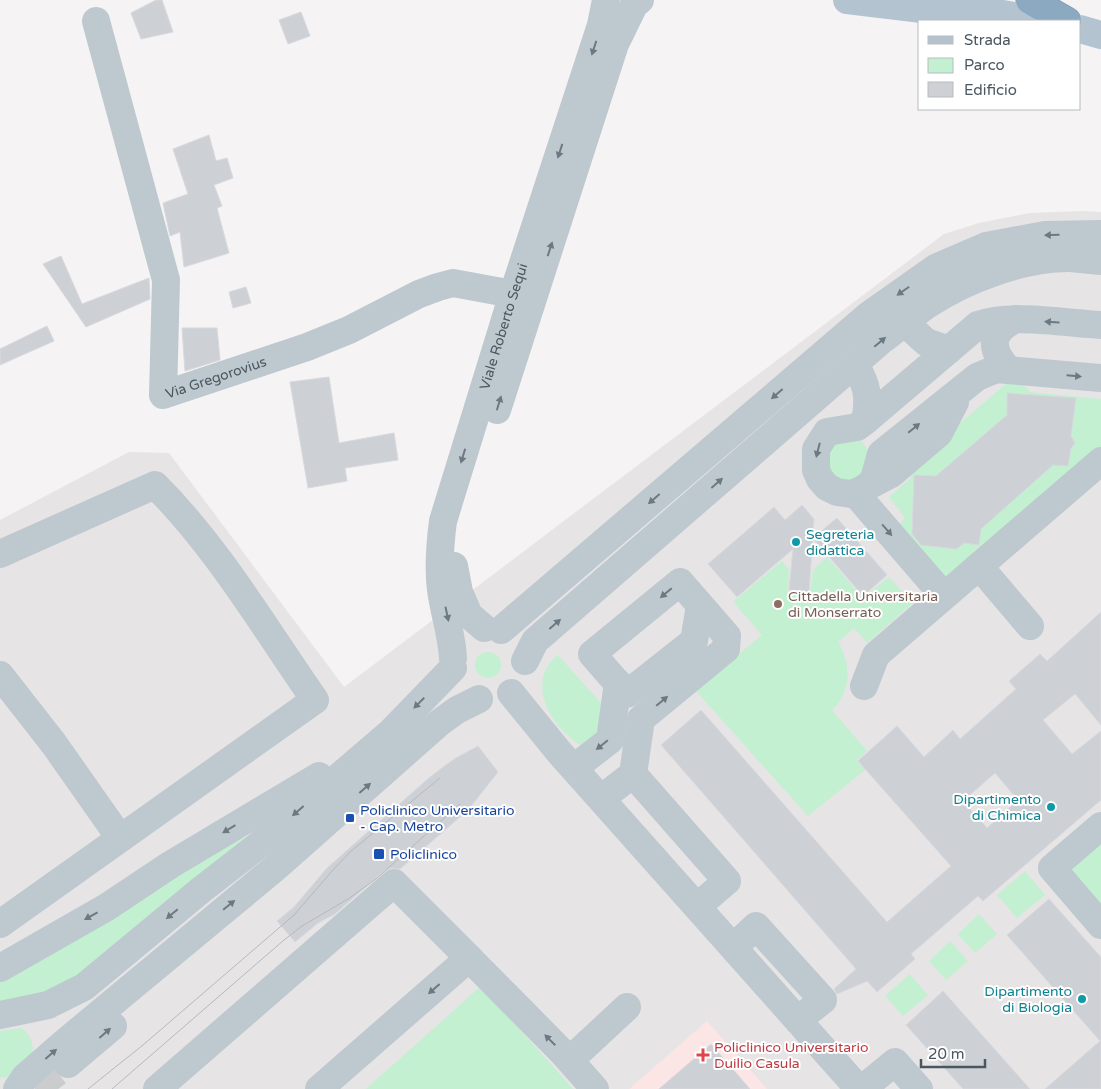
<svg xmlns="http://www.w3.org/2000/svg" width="1101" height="1089" font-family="'Varela Round',sans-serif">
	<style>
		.education { fill: #e6e4e5 }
		.medical { fill: #fce6e5 }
		.green { fill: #c3f0d1 }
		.building { fill: #cdd0d5; stroke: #d7d9de; fill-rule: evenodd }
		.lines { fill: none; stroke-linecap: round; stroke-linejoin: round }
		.minor-tunnel { stroke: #caccce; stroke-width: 28; stroke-dasharray: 28 14; stroke-linecap: butt }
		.highway-casing { stroke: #7694ac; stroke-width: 29 }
		.minor { stroke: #bec8cf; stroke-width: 28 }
		.major { stroke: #b3c4d0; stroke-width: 28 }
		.highway { stroke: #8ba9c0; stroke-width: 28 }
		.tram { stroke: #b5b8bd; stroke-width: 1 }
		.oneway { fill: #6d7981 }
		.culture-dot { fill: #0f9aa8; stroke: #fff; stroke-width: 2 }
		.education-dot { fill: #8d6e63; stroke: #fff; stroke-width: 2 }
		.transit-dot { fill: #1a4fb4; stroke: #fff; stroke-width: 2 }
		.health-dot { fill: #e0444e; stroke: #fff; stroke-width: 2 }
		.labels { text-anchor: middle; stroke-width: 4; stroke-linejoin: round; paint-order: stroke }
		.street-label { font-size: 14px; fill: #4a5760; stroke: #fff }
		.culture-label { font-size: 14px; fill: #0d838f; stroke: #fff; text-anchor: end }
		.education-label { font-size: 14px; fill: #785e54; stroke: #fff; text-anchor: start }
		.transit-label { font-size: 14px; fill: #164399; stroke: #fff; text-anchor: start }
		.health-label { font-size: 14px; fill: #be3a42; stroke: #fff; text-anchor: start }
	</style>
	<rect width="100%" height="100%" fill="#f5f3f3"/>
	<path class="education" d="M1082,211l19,1v877h-1101v-569l129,-68 40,1 175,234 600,-453 35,-11 51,-10z"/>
	<path class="medical" d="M707,1021l60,68h-138z"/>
	<path class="green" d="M1015,376l15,16 71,7v49l-156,135 -48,-56 8,-9 -16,-21 22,-19v-13z
		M859,439c15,14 9,20 6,38l-28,7 -14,-32 4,-8z
		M827,557l36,41 26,-21 24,26 -46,40 -13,-15 -16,14c14,22 13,50 -6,68l35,41 -10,9 8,10 -57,46 -113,-126 67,-55 -29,-33 49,-41 7,9 -1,21 22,2 3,-23z
		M475 665a13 13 0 1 1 26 0a13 13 0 1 1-26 0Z
		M558,655l50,56 -1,20 -22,16c-32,-15 -62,-65 -27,-92z
		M246,837l2,16 -190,139 -58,10v-28l221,-127z
		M1101,843v73l-36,-42z
		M1025,871l20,24 -28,23 -20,-23z
		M979,914l18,20 -22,19 -17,-19z
		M950,941l18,20 -22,19 -17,-19z
		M910,974l18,21 -25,21 -18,-20z
		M481,986l92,103h-207z
		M22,1028c11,10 12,18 10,33l-22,16 -10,1v-47z"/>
	<path class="building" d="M156,0h6l11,32 -32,7 -10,-26z
		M301,12l9,24 -22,8 -9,-24z
		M209,135l7,26 11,-3 6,20 -19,7 8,21 -5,2 12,45 -45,14 -4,-35 -10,4 -7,-33 25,-9 -15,-45z
		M61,256l21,48 67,-26 1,21 -64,28 -43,-63z
		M246,287l5,16 -18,5 -4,-16z
		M47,326l7,15 -54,24v-16z
		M182,328h35l3,32 -35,11z
		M329,377l10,66 55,-10 4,27 -53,8 2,13 -39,7 -18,-106z
		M1007,393l69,5 -5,38 4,7 -4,5 -3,18 -15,-1 -72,64 -2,16 -15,-2 -7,6 -36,-4 -9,-11 2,-59 22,1 71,-61z
		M802,505l12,14 -5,73 -20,-2 4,-41 -56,48 -29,-33 66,-57 11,13z
		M837,518l50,57 -24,21 -50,-58z
		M1101,612v113l-26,-31 -32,26 29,34 29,-23v69l-118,101 -5,-5 -67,58 4,5 -38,33 -10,-11 -30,13 -3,-5 22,-20 -195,-224 40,-35 186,212 64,-56 -93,-105 39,-35 27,31 29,-27 7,9 56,-50 -7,-8 31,-27 7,7zM995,773l23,27 -31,28 -24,-27z
		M478,746l20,26 -30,38 -68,59 -9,-1 -7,3 -49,43 -17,9 -23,19 -18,-21 17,-14 33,-39 103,-91 24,-18z
		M1049,899l52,58v132h-56l55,-48 -93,-106z
		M943,991l87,98h-67l-57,-64z
		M711,1044l39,45h-91z"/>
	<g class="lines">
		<path class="minor-tunnel" d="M35,1089l33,-25"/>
		<g class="highway-casing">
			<path id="highway" d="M1030,0l37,21"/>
		</g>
		<g class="minor">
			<path id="s1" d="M96,21l70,259 -3,115 144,-48 42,-17 70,-36 19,-7 15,-4 60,11"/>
			<path d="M905,323l21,19 23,8"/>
			<path d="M1101,325c-36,-2 -90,-12 -123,0l-113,96 -8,6 -30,5 -11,17v21l4,9 7,8 10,5 14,2 4,-1 13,-7 6,-7 7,-25 96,-77 19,-8 105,9"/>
			<path d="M855,364c12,21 15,33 10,57"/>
			<path d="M1009,370c-19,-20 -21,-38 7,-51"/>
			<path d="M497,410l118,-366 19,-39 6,-5"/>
			<path d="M868,486l23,-12 48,-41 16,-31"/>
			<path d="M855,493l89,103"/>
			<path d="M0,554l155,-69c63,63 109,142 160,215l-315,224"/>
			<path d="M454,566l5,26 10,23 15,13"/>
			<path d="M979,566l51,60"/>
			<path d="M501,630l368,-315 68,-48 49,-21 59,-11 56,-1"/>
			<path id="s2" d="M453,658c-1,-23 -9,-45 -12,-68 -3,-23 -1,-46 2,-69l70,-227 88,-269 5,-25"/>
			<path d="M525,661l10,-20 347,-301c15,-11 29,-24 45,-35 38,-25 97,-48 144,-47 10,1 20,2 30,3"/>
			<path d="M0,675l54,69 66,94"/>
			<path d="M864,686l12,-31 225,-194"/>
			<path d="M511,693l48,59 300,337"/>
			<path d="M574,768l36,-28 8,-57"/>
			<path d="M633,774l94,107 -29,25"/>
			<path d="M602,798l31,-24 8,-55 85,-70 1,-13 -47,-54 -88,72 35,40 67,-53 6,-35"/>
			<path d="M1101,826l-49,42 49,57"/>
			<path d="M734,947l22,-21 67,74 -25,20"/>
			<path d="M0,968l107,-61 63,-42 149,-89"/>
			<path d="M0,1015l48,-10 36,-18 117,-97 63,-49 127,-109 62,-64"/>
			<path d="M570,1060l57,-53"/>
			<path d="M68,1064l45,-38"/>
			<path d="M17,1089l8,-12 39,-34 211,-175 164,-145 18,-13 22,-11"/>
			<path d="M157,1089l237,-206 75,75"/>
			<path d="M319,1089l150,-131 95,96 31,35"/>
			<path d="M862,1089l33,-27 24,27"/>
		</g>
		<path class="major" d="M847,0l75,9 81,5 40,7
			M1080,29l21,6"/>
		<use href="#highway" class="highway"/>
		<path class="tram" d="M88,1089l55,-44 151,-130 39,-45 17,-18 90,-74
			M112,1089l172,-149 18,-14 46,-27 28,-20 84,-75"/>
	</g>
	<defs><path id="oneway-solid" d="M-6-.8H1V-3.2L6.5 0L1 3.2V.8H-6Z" transform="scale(1.25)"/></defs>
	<g class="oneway">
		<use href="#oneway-solid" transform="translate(594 48) rotate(108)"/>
		<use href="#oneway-solid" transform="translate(560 151) rotate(108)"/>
		<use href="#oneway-solid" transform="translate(1052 235) rotate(179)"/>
		<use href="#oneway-solid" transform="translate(550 249) rotate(-72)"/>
		<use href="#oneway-solid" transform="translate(903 291) rotate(145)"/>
		<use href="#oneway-solid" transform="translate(1052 322) rotate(-176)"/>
		<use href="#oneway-solid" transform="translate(880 342) rotate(-40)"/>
		<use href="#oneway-solid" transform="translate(1074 376) rotate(5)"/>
		<use href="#oneway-solid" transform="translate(777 394) rotate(139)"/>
		<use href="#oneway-solid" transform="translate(499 403) rotate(-73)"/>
		<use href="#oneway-solid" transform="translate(914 428) rotate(-39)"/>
		<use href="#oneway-solid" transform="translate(818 450) rotate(104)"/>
		<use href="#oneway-solid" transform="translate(463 456) rotate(107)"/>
		<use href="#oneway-solid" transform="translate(717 483) rotate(-41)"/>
		<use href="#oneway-solid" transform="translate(654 499) rotate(139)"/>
		<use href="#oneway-solid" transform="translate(887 530) rotate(49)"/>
		<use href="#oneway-solid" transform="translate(666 593) rotate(140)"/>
		<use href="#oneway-solid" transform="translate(447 614) rotate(78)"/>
		<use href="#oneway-solid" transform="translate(555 624) rotate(-41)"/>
		<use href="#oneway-solid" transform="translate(662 701) rotate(-40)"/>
		<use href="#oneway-solid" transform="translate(419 703) rotate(135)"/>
		<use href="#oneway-solid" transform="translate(602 745) rotate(141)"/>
		<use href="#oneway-solid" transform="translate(365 788) rotate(-41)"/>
		<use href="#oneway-solid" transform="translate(298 811) rotate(139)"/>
		<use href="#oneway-solid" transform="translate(229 829) rotate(149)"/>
		<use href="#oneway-solid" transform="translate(229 905) rotate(-39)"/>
		<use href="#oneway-solid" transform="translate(172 914) rotate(140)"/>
		<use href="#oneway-solid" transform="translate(91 916) rotate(151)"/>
		<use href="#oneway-solid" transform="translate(434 989) rotate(139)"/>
		<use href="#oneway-solid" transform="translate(105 1033) rotate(-41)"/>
		<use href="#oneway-solid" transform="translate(550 1040) rotate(-135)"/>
		<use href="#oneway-solid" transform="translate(51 1054) rotate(-41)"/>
	</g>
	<g class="culture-dot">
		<circle cx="796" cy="542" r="5"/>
		<circle cx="1051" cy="807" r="5"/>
		<circle cx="1082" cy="999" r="5"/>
	</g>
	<circle class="education-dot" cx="778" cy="604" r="5"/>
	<g class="transit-dot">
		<rect x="345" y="813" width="10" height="10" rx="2.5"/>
		<rect x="373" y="848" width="12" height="12" rx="2.5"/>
	</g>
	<path class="health-dot" d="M700.5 1047.5h5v5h5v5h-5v5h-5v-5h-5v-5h5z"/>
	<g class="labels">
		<g class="street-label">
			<text dy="5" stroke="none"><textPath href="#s2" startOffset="342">Viale Roberto Sequi</textPath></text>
			<text dy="5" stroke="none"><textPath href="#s1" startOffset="439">Via Gregorovius</textPath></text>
		</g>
		<g class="culture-label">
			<text x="806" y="539" text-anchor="start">Segreteria<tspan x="806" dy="16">didattica</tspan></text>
			<text x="1041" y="804">Dipartimento<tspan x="1041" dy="16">di Chimica</tspan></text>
			<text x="1072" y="996">Dipartimento<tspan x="1072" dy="16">di Biologia</tspan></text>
		</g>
		<g class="education-label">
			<text x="788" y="601">Cittadella Universitaria<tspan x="788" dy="16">di Monserrato</tspan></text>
		</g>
		<g class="transit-label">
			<text x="360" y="815">Policlinico Universitario<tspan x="360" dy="16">- Cap. Metro</tspan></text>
			<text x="390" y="859">Policlinico</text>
		</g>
		<g class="health-label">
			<text x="714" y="1052">Policlinico Universitario<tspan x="714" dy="16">Duilio Casula</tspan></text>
		</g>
	</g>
	<rect x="918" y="20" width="162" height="90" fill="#ffffff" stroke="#b7bcbf"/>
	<rect x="928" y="36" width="25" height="8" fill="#b3c4d0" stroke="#b7bcbf"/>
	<text x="964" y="45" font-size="15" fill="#4a5760">Strada</text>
	<rect x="928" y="58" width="25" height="15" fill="#c3f0d1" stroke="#b7bcbf"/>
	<text x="964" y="70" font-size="15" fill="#4a5760">Parco</text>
	<rect x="928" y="82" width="25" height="15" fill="#cdd0d5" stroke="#b7bcbf"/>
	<text x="964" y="95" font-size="15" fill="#4a5760">Edificio</text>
	<path d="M921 1059v8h64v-8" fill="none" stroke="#4a5760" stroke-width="2.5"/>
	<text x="928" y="1059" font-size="15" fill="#4a5760" stroke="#ffffff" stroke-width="4" paint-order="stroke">20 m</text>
</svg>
